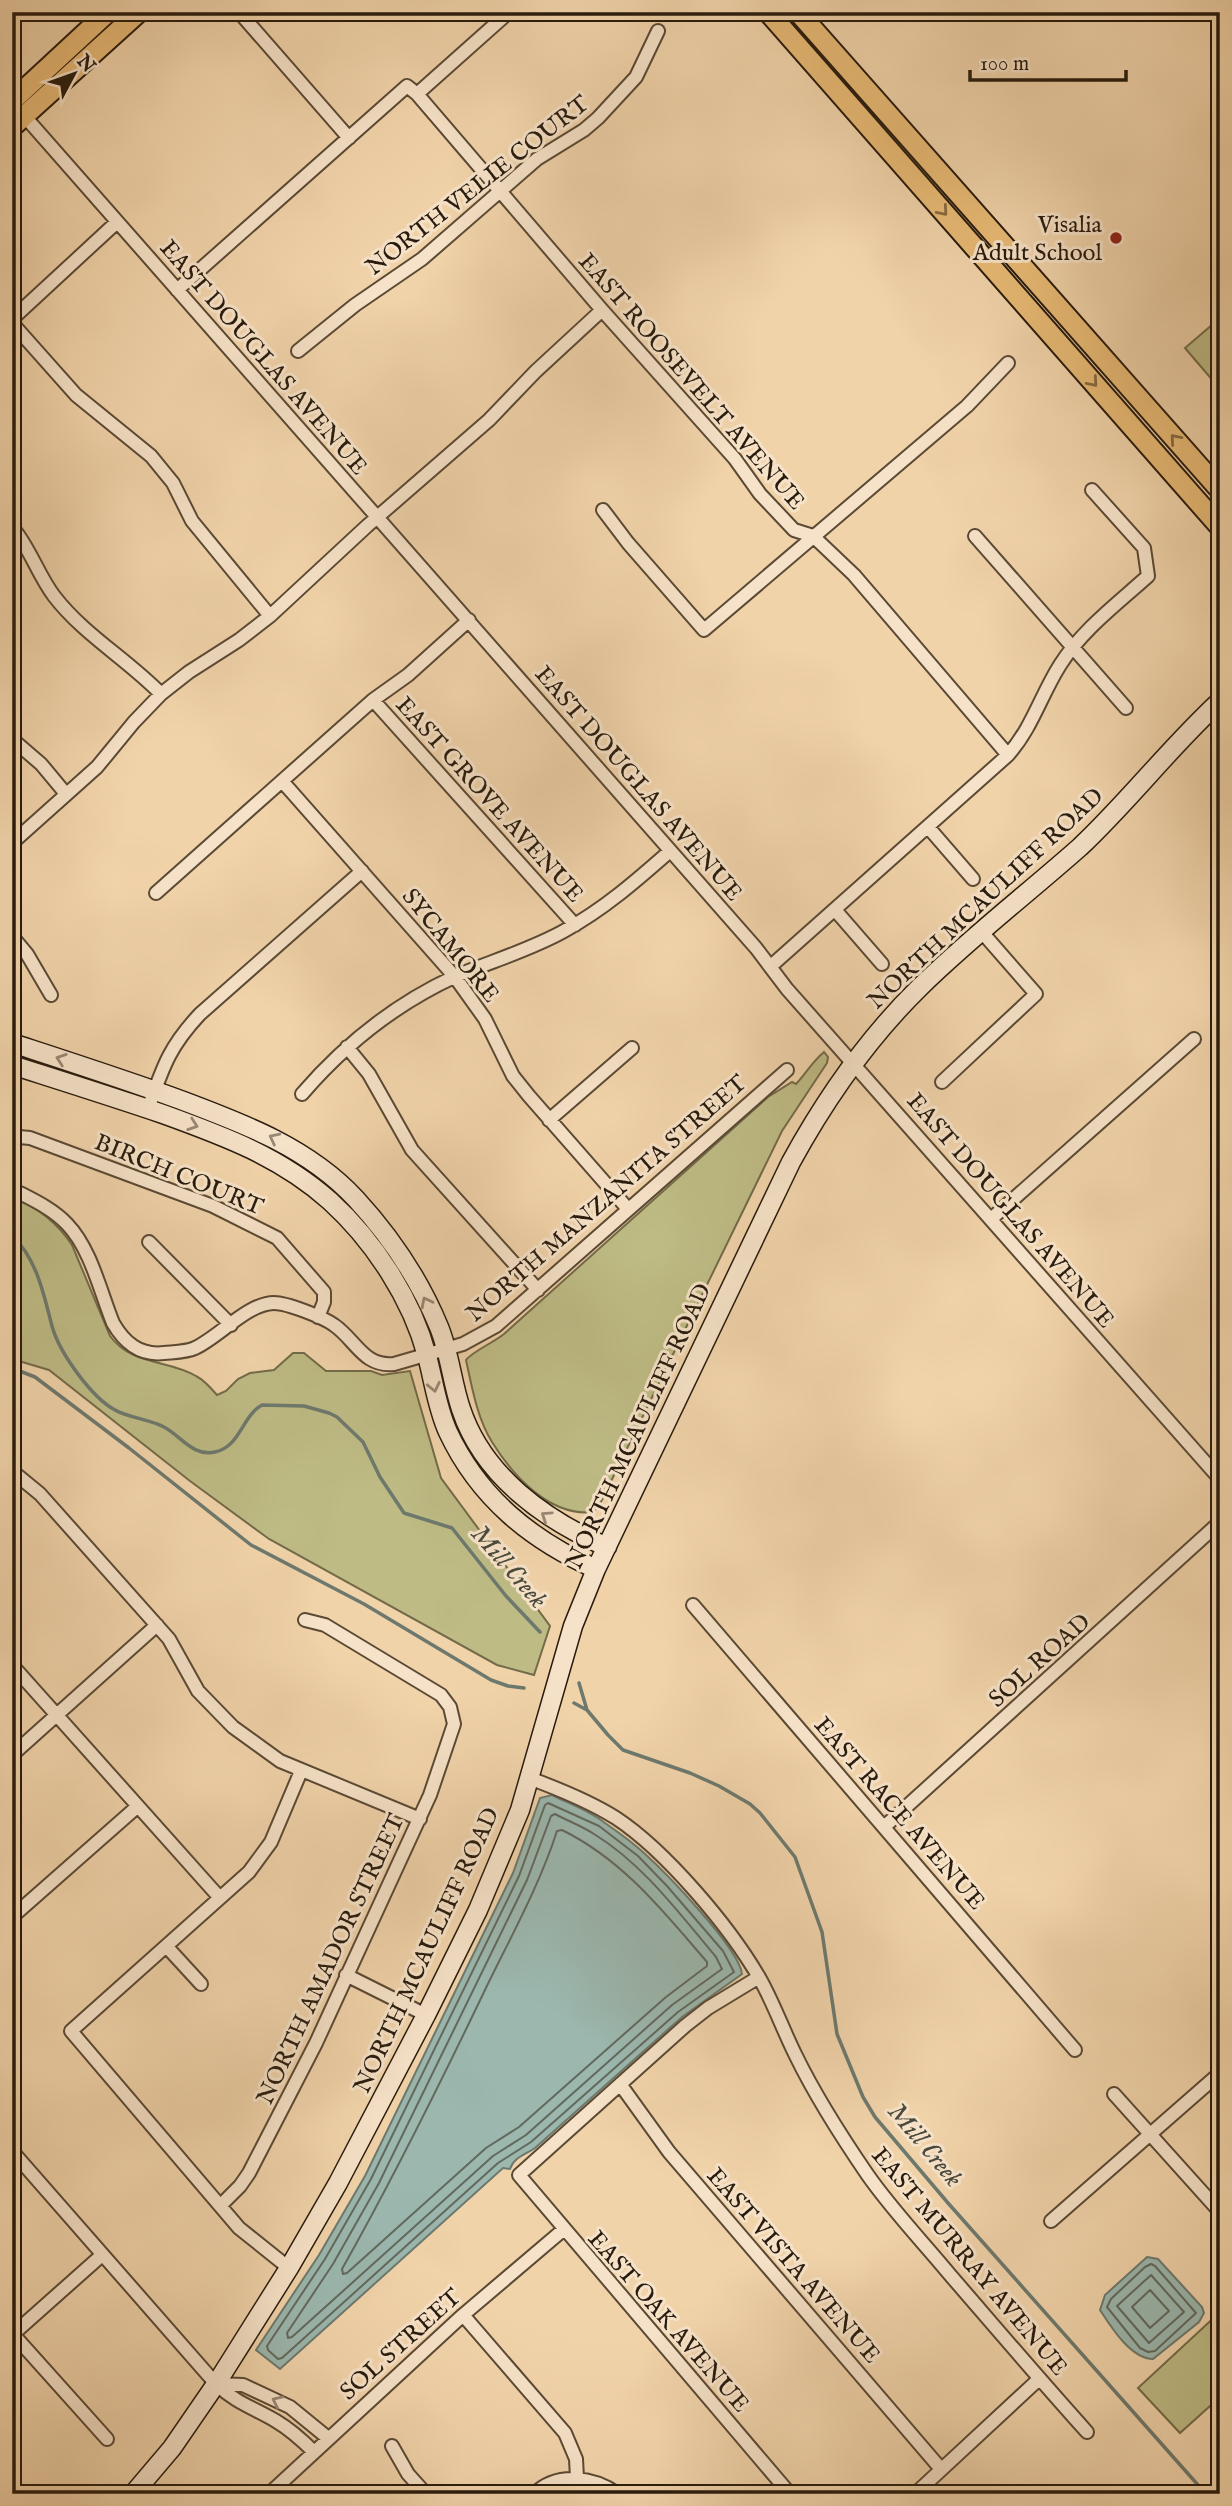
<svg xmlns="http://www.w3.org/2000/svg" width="1232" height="2506" font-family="'IM FELL English',serif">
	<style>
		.green { fill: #bebb85; stroke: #736b49; stroke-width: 2 }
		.water { fill: #9bb7ae; stroke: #6d796e; stroke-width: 2 }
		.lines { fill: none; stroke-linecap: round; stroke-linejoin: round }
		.shore { stroke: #62695e; stroke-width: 2 }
		.stream { stroke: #6d796e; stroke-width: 3.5 }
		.street-casing { stroke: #5a4934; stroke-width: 16 }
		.secondary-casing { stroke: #281b0d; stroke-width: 21 }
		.primary-casing { stroke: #281b0d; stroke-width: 23 }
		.street { stroke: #f6e2c8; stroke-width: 12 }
		.secondary { stroke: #f6e2c8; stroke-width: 18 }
		.primary { stroke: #e8ba75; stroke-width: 19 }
		.oneway { stroke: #886a41 }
		.oneway2 { stroke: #998874 }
		.poi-dot { fill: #8f2418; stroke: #f6e2c8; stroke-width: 2.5 }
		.labels { text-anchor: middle; stroke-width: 6; stroke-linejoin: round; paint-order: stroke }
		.street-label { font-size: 24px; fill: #281b0d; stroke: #f6e2c8 }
		.poi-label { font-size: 24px; fill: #281b0d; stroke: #f6e2c8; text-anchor: end }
		.water-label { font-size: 26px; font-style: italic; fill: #4a4a3d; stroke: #f6e2c8 }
	</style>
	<rect width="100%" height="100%" fill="#f1d3aa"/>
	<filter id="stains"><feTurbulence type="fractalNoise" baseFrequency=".00286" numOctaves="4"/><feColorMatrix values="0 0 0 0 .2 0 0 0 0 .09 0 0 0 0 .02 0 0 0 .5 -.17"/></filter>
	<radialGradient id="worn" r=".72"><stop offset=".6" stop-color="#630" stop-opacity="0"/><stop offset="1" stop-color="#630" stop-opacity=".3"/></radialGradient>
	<path class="green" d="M1220,318v71l-35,-41z
		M824,1052l4,5 -1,6 -45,68 -183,375 -6,6c-43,5 -80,-36 -101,-70 -15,-24 -20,-55 -26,-82 7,-9 27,-17 38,-26l264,-237 24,-15 4,2c11,-12 16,-22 28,-32z
		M12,1196c25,11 45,26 60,49l38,91c22,30 57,23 86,40 8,4 15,12 21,19l9,-4 12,-12 12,-6 24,-3 19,-17h11l22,18h45l11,4 28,-4 31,107 109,148 -16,49 -37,-10 -228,-126 -79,-58 -141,-111 -37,-11z
		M1220,2312v85l-40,36 -42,-45z"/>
	<path class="water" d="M552,1795c18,9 38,16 53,28 13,9 27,19 39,30 22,20 95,95 98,121l-60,43 -147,131c-10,7 -21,9 -25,21l-7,-1 -223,201 -24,-19 63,-95 46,-79 148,-303 27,-75z
		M1147,2257l11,2 44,48 2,6 -5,9 -46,37c-22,0 -42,-32 -53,-49l5,-15z"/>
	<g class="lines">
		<path class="shore" d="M548,1803l51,23 39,30 29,30 56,65 11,21 -56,40 -147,130 -33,21 -216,195 -4,1 -10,-9 -1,-4 58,-87 46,-80 148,-303 26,-71z
			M555,1814c13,7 27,12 39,20 49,30 85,79 122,123l6,12 -50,36 -146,130 -33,21 -201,181 -4,1 -1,-5 46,-69 46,-81 148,-303 24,-64z
			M562,1830c61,30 101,81 145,132v4l-41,31 -147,130 -33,21 -139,125 -4,1 -1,-5c51,-90 97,-183 142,-277 25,-52 55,-105 73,-161z
			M1151,2264l4,2 41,47 -41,38 -7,1 -8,-4 -33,-41 4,-8 34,-32z
			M1151,2275l33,37 -35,31 -32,-37z
			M1150,2290l19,21 -19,17 -18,-21z"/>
		<path class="stream" d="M12,1236c25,22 32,60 40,90 7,26 39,71 63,84 11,7 37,10 49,17 17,9 29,30 51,25 25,-5 27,-36 47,-47l42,1 25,7 8,4 26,25 17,35 24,36 48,15 54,68 34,36
			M12,1368l23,9 94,71 122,97 113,59 127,76 17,6 16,2
			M579,1683l8,27 21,25 15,15 67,23 29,13 31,18 10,9 35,44 27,75 15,102 26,63 12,20 73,86 258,291
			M574,1703l11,6"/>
		<g class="street-casing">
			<path id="street" d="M239,12l110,126
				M12,76l9,17
				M417,94l92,-82
				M20,111l736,837 31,41 433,490
				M177,290l230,-204 10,8 185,216 133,149 25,35 34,36 19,6 41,39 154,180
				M12,319l105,-97
				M12,323l64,72 75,61 22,27 19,38 78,95
				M298,351l57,-46 67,-46 115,-100 47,-29 14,-12 38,-41 22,-46
				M603,510l25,33 76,87 263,-224 41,-43
				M12,527c17,19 26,48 42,69 30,39 73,63 107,98
				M975,536l151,172
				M373,700l202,225
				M12,739l29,25 25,30
				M282,781l173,196 30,42 28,57 16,20 99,113
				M928,827l45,52
				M12,843l85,-76 37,-45 27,-28 28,-22 50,-32 31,-24 97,-90 122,-106 47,-49 66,-61
				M156,893l217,-193 35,-25 61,-55
				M836,911l46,53
				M12,936l15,18 24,41
				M771,966l237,-211c24,-27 33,-60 52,-90 22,-35 58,-62 88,-89l-4,-28 -52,-58
				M347,1047l22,27 43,76 126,140
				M942,1082l94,-88 -55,-63
				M302,1094c43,-50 93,-90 154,-118 36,-15 74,-26 108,-45 40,-22 72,-50 106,-80
				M148,1109c15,-42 21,-62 52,-95l162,-143
				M549,1120l83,-72
				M12,1140l7,-3 11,1 183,68 64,32 47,54v10l-6,15
				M12,1189c19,10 40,19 55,35 24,25 33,67 46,99 11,19 26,33 51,30 10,-1 23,-1 31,-5 24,-11 53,-45 79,-45 13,0 49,14 60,22 22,15 29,42 60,39l69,-20 33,-18 291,-256
				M991,1219l203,-180
				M149,1242l82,83
				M12,1471l28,23 129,145 29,52 35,36 47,34 140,58
				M693,1605l382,445
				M12,1665l208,233
				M12,1755l145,-130
				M529,1778c30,11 60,23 87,40 50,33 114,109 144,161 14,25 23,51 36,77 20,41 45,80 71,118 25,36 56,68 84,102 45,52 90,105 136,156
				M884,1827l336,-305
				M12,1917l126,-111
				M167,1947l34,37
				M346,1975l80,40
				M759,1977l-51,31 -23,18 -166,149 271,319
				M620,2084l49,68 272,317
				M1114,2094l106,118
				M12,2151l204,233c20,19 38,24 60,37 15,9 26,19 38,31
				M221,2205l19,-19 9,-13 67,-130 114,-248 24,-71 -4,-17 -9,-12 -116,-70 -20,-5
				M1051,2221l169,-148
				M289,2268l-50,-40 -168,-197 178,-159 22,-30 30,-71
				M463,2315l102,118 11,26 1,19
				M12,2333l95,106
				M12,2335l90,-80
				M216,2384l27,1 47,22 38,31
				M392,2446l16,28 18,20
				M269,2494l194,-179 100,-85
				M534,2494c24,-23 59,-17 84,0
				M915,2494l124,-115"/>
		</g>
		<g class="secondary-casing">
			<path id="secondary" d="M12,1043c55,18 111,36 166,56 64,24 130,48 178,100 34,37 64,82 83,128 11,27 13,56 22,82 22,67 84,111 146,138
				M12,1065c50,16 101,32 151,49 61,22 118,43 167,87 44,40 82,98 97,155 7,26 10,52 21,76 31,66 83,108 148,137
				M133,2494l39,-46 44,-64 73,-116 49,-85 88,-168 52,-105 42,-100 53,-184 23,-57 195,-407c35,-64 77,-124 129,-175 51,-50 107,-93 160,-140 49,-46 90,-100 140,-146"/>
		</g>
		<g class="primary-casing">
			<path id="primary" d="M768,12l452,515
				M798,12l422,478
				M12,101l96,-89
				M12,127l127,-115"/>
		</g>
		<use href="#street" class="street"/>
		<use href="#secondary" class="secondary"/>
		<use href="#primary" class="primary"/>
	</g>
	<defs><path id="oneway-chevron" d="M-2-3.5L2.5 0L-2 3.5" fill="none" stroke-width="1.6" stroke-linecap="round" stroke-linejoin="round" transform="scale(1.75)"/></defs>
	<g class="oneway">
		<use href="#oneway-chevron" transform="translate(943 211) rotate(49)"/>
		<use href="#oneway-chevron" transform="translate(1093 382) rotate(49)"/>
		<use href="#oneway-chevron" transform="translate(1175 439) rotate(-131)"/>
	</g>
	<g class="oneway2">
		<use href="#oneway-chevron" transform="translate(61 1059) rotate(-161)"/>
		<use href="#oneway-chevron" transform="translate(193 1125) rotate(19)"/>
		<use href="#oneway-chevron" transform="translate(274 1138) rotate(-153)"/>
		<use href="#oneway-chevron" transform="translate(426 1302) rotate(-117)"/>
		<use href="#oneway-chevron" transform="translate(434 1387) rotate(78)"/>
		<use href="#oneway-chevron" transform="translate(546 1516) rotate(-146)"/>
		<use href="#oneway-chevron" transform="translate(277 2401) rotate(-155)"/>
	</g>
	<circle class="poi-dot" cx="1116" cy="238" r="7"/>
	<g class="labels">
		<g class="street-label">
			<text transform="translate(477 185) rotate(-38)" y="8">NORTH VELIE COURT</text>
			<text transform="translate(264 357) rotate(49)" y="8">EAST DOUGLAS AVENUE</text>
			<text transform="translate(692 381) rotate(49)" y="8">EAST ROOSEVELT AVENUE</text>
			<text transform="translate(639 783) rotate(49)" y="8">EAST DOUGLAS AVENUE</text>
			<text transform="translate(490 799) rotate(48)" y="8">EAST GROVE AVENUE</text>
			<text transform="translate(985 898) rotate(-43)" y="8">NORTH MCAULIFF ROAD</text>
			<text transform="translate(451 945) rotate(51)" y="8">SYCAMORE</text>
			<text transform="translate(179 1174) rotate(22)" y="8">BIRCH COURT</text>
			<text transform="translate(606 1198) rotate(-41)" y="8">NORTH MANZANITA STREET</text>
			<text transform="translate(1011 1210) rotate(49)" y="8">EAST DOUGLAS AVENUE</text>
			<text transform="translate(638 1426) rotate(-65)" y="8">NORTH MCAULIFF ROAD</text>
			<text transform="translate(1039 1660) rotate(-42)" y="8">SOL ROAD</text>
			<text transform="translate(900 1813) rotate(49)" y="8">EAST RACE AVENUE</text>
			<text transform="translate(426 1950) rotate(-65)" y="8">NORTH MCAULIFF ROAD</text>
			<text transform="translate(330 1959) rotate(-65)" y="8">NORTH AMADOR STREET</text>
			<text transform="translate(970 2261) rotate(50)" y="8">EAST MURRAY AVENUE</text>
			<text transform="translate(794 2265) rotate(49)" y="8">EAST VISTA AVENUE</text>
			<text transform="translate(669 2321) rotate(49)" y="8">EAST OAK AVENUE</text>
			<text transform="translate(400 2344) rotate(-42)" y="8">SOL STREET</text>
		</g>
		<g class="poi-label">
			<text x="1102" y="232">Visalia<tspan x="1102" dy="28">Adult School</tspan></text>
		</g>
		<g class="water-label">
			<text transform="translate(510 1566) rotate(49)" y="9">Mill Creek</text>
			<text transform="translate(926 2144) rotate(50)" y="9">Mill Creek</text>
		</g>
	</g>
	<rect width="1232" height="2506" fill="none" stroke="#f1d3aa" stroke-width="42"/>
	<rect x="14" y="14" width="1204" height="2478" fill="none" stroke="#281b0d" stroke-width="3.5"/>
	<rect x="21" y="21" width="1190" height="2464" fill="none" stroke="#281b0d" stroke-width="2"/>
	<g transform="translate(74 74) rotate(49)" stroke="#f6e2c8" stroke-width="5" paint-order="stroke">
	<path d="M0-5L12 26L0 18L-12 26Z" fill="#281b0d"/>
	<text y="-10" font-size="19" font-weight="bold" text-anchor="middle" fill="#281b0d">N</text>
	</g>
	<path d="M970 70v10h156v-10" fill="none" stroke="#281b0d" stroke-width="3.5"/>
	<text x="980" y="70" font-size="21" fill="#281b0d" stroke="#f6e2c8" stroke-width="5" paint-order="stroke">100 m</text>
	<rect width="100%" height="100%" filter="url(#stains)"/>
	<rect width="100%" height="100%" fill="url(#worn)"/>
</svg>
